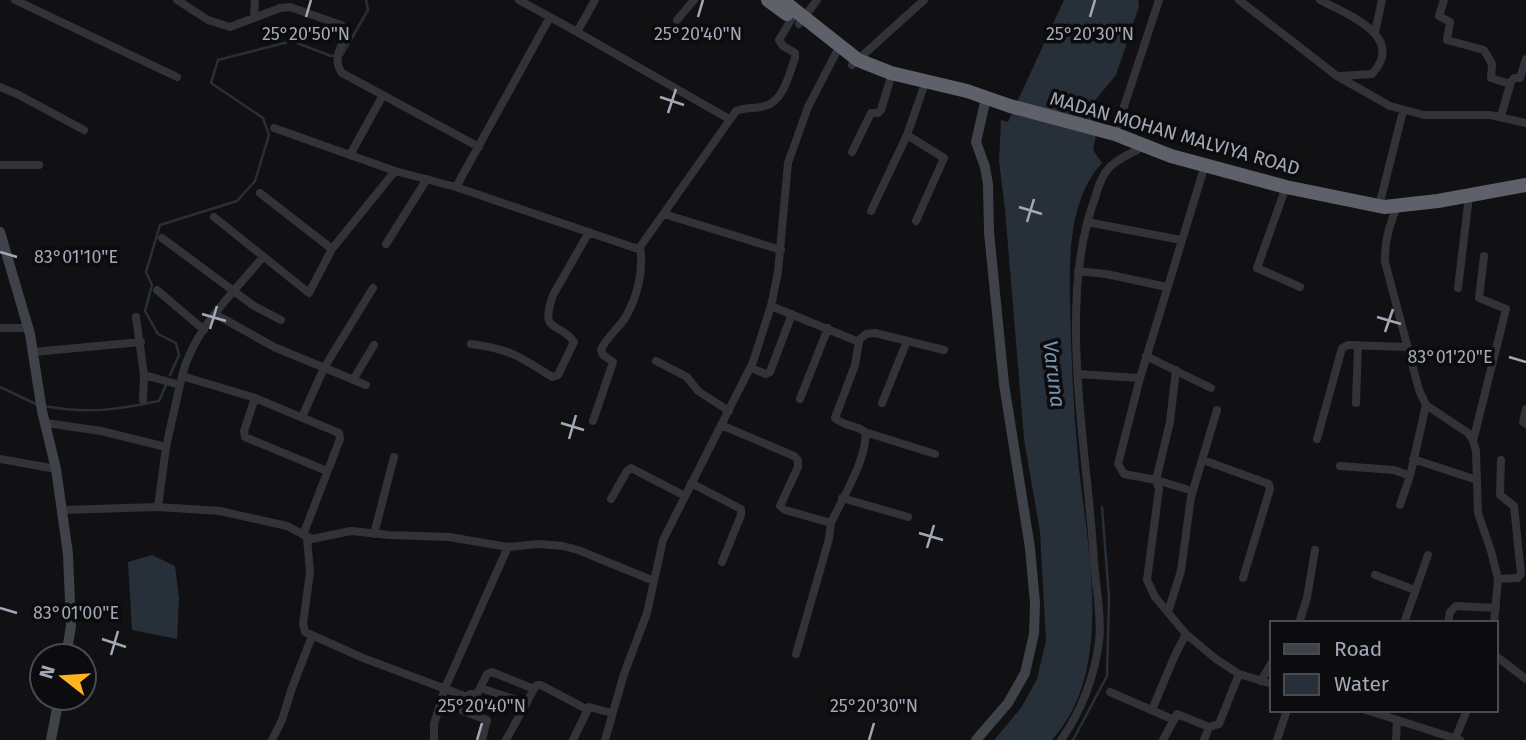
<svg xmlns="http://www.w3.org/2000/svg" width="1526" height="740" font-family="'Fira Sans',sans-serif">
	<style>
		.water { fill: #273038 }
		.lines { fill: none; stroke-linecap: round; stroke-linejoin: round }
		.stream { stroke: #273038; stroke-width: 2.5 }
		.street { stroke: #323338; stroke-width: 8 }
		.secondary { stroke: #404249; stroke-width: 10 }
		.highway { stroke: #5e616a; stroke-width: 14 }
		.ticks { fill: none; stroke: #a2a8b5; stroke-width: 2.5 }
		.labels { text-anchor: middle; stroke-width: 7; stroke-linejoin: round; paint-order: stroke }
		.street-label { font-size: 19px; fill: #a2a8b5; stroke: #0c0c0e }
		.water-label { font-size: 21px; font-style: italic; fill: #7596b3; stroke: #0c0c0e }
		.ticks-label { font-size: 18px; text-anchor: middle; fill: #a2a8b5; stroke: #0c0c0e; stroke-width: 7; stroke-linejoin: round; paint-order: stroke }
	</style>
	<rect width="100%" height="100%" fill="#111113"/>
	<path class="water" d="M1064,0h74l1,6 -23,69 -24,29 9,7 -8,39 9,13c-32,34 -33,92 -32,136 1,53 3,106 8,159 8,88 39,209 -26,282h-58l27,-32 16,-29 9,-38 -6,-109 -16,-93 -19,-230 -6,-48 2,-41 7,2z
		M152,555l23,11 4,33 -2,40 -45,-9 -4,-68z"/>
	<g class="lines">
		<path class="stream" d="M170,375l9,-20 -3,-12 -18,-9 -13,-23 7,-26 -6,-13 14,-47 77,-24 18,-20 14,-46 -6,-17 -52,-35 7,-23 74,-19 39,15 11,-1 26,-45 -2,-10
			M0,387l38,18
			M44,406c45,8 71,4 115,-5l7,-16
			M1073,740l34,-64 2,-79 -7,-90"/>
		<path class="street" d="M15,0l162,77
			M177,0l31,20 22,7 50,-19 10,-1 51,18 6,6c-4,15 -16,26 -5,42l137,74
			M519,0l31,17
			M1239,0l98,76 53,30 34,9h66l36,8
			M1320,0c26,14 87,36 52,74l-32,2
			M1444,0l-5,16 11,6 -3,18 37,10 8,14 -1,14 19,6
			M254,17l1,-17
			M677,20l17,-20
			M799,24l18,-24
			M577,32l152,87
			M1375,32l7,-32
			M852,65l72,-65
			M0,87l17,7 67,36
			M1501,116l10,-34 3,-4h6l6,-19
			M274,128l121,43 61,16 179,61 5,-1 96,-136c9,-4 19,-2 29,-5 19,-5 24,-32 30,-48v-5l-12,-7 -4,-6 13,-22
			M1115,134l44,-134
			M907,135l37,23 -28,63
			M852,152l19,-39h7l3,-3 9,-30
			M350,155l33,-60
			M0,165h39
			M1205,165l-65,213 -22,86 6,10 32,6 3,9 -12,91 8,17 31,37 30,25 23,15 33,10
			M456,187l94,-170 27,15 18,-32
			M1286,187l-29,81 43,19
			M260,193l72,56
			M1379,206l24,-95
			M1397,206c-7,19 -13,35 -12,56l34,128 7,15 42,28 5,8 3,10 2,62 13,38 7,28 -4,44
			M871,211l36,-76 16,-46
			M664,214l117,36
			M214,217l95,76 23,-44 63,-78
			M1087,222l94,18
			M162,238l92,68 27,14
			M386,244l41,-65
			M1078,271l28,3 61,13
			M1458,288l11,-92
			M157,290l47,40
			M771,306l88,36 -4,23 -20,53c8,8 21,7 30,14 4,23 -24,69 -34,91
			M215,314l59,33 92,38
			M136,317l8,58 -1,25
			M0,328h28
			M859,340l7,-6 9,-1 69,17
			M471,344c39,5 48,12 81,33l6,-2 16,-33c-15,-22 -35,-6 -21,-47l36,-63
			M33,352l108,-10
			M1146,356l65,32
			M656,361l31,16 11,14 31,20
			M751,368l15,6 4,-2 22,-58
			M1176,370l-6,52 -14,58 30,9
			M1078,374l62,4
			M144,375l36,10
			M182,376c11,-46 51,-83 81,-119
			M353,380l21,-35
			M255,398l-11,33 1,6 82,34
			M800,399l28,-71
			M882,403l25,-62
			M1356,403l2,-58
			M1526,409l-3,13 3,2
			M302,417l22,-49 49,-80
			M593,421l20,-59 -10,-7 -2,-5c5,-12 16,-20 24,-32 12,-20 19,-47 15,-71
			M46,423l55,8 65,16 -8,60 62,4 67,15 25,13 39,-8 38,4 60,2 59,10 31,-3 24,2 15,4 76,31
			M721,425l73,31 4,4v7l-18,39 5,4 46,13 -2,16 -33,115
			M865,432l70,22
			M1317,439l25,-91 6,-3 59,2
			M1473,441l33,-132 -27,-11 5,-42
			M166,447l16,-71 73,22 84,35 1,6 -37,96
			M0,459l56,10
			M1413,459l64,21
			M1203,460l66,24 1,5 -27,89
			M1340,466l54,4 16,6
			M691,483l50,26v6l-19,47
			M842,498l66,19
			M611,499l16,-28 4,-3 54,28
			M1400,505l10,-29 16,-71
			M62,510l96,-3
			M374,534l20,-77
			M307,538l3,34 -7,52 2,8 58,26 104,39 3,-3h7l10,-20 5,-2 42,17 -28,51
			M1375,575l40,15
			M1498,579l20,-1 3,-4 -7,-68 -14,-11 1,-35
			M1168,612l13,-41 10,-74 26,-87
			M1299,623l8,-25 8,-48
			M1404,623l24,-68
			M1448,623l2,-11 6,-6 40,2
			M1496,656l30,23
			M1261,681l11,-19
			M480,688l47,15
			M534,689l3,-4h4l47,25
			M1110,692l62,27
			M467,697l-4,14 24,9 -5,20
			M1152,710l23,-55 11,-21
			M1366,710l94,30
			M1455,739l12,-29
			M272,740l10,-20 10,-32 20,-52
			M434,740v-16l11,-36 63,-141
			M573,740l16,-33 23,6
			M605,740l19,-66 23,-61 16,-73 90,-178 18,-56 7,-34 10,-109 20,-56 28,-54
			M1061,740c21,-30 33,-61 38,-98 3,-25 -3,-54 -5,-80 -6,-110 -38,-261 1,-364 3,-11 8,-26 17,-33 9,-8 22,-13 32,-19
			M1163,740l14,-26 32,13
			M1204,740l5,-13 10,-3 20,-50
			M1277,740l10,-30
			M1396,740l1,-19"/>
		<path class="secondary" d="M0,232l30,102 12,77 14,58 12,85 3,72 -5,30
			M51,740l8,-42
			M976,740l32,-37 17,-30 9,-39 1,-31 -5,-55 -26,-164 -15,-152 -1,-48 -3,-17 -9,-25 10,-44"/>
		<path class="highway" d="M768,0l19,14
			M782,0l76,60 33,13 76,18 43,15 105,28 56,22 115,31 98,20 54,-6 88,-16"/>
	</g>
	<path class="ticks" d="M306,17l5,-17M698,17l5,-17M1090,17l5,-17M660,97l24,8M668,113l8,-24M1019,207l23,7M1027,222l7,-23M0,252l17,5M202,314l24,7M1377,317l24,7M210,329l7,-23M1385,332l8,-23M1509,357l17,5M561,423l23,7M569,439l7,-24M919,533l24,7M927,548l7,-23M0,608l17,5M102,639l24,8M111,655l7,-24M477,740l5,-17M869,740l5,-17"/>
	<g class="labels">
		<g class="street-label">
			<text transform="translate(1175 133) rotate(16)" y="7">MADAN MOHAN MALVIYA ROAD</text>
		</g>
		<g class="water-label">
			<text transform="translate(1054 374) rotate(83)" y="7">Varuna</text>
		</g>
	</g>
	<g class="ticks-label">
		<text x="306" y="40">25°20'50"N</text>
		<text x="698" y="40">25°20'40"N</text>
		<text x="1090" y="40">25°20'30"N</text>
		<text x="76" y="263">83°01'10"E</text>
		<text x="1450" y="363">83°01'20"E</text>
		<text x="76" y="619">83°01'00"E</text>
		<text x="482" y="712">25°20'40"N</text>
		<text x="874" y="712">25°20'30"N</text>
	</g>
	<rect x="1270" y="621" width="228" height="91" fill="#0c0c0e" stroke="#484a51" stroke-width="2"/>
	<rect x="1284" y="644" width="35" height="10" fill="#404249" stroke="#484a51" stroke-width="2"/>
	<text x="1334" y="656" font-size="21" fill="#a2a8b5">Road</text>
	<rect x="1284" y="674" width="35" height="21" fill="#273038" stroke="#484a51" stroke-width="2"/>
	<text x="1334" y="691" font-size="21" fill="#a2a8b5">Water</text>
	<g transform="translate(63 677) rotate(287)"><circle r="33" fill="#0c0c0e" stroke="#484a51" stroke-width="2"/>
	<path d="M0-5L12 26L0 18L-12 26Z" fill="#ffb31e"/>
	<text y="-10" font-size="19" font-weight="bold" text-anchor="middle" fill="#a2a8b5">N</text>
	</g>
</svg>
